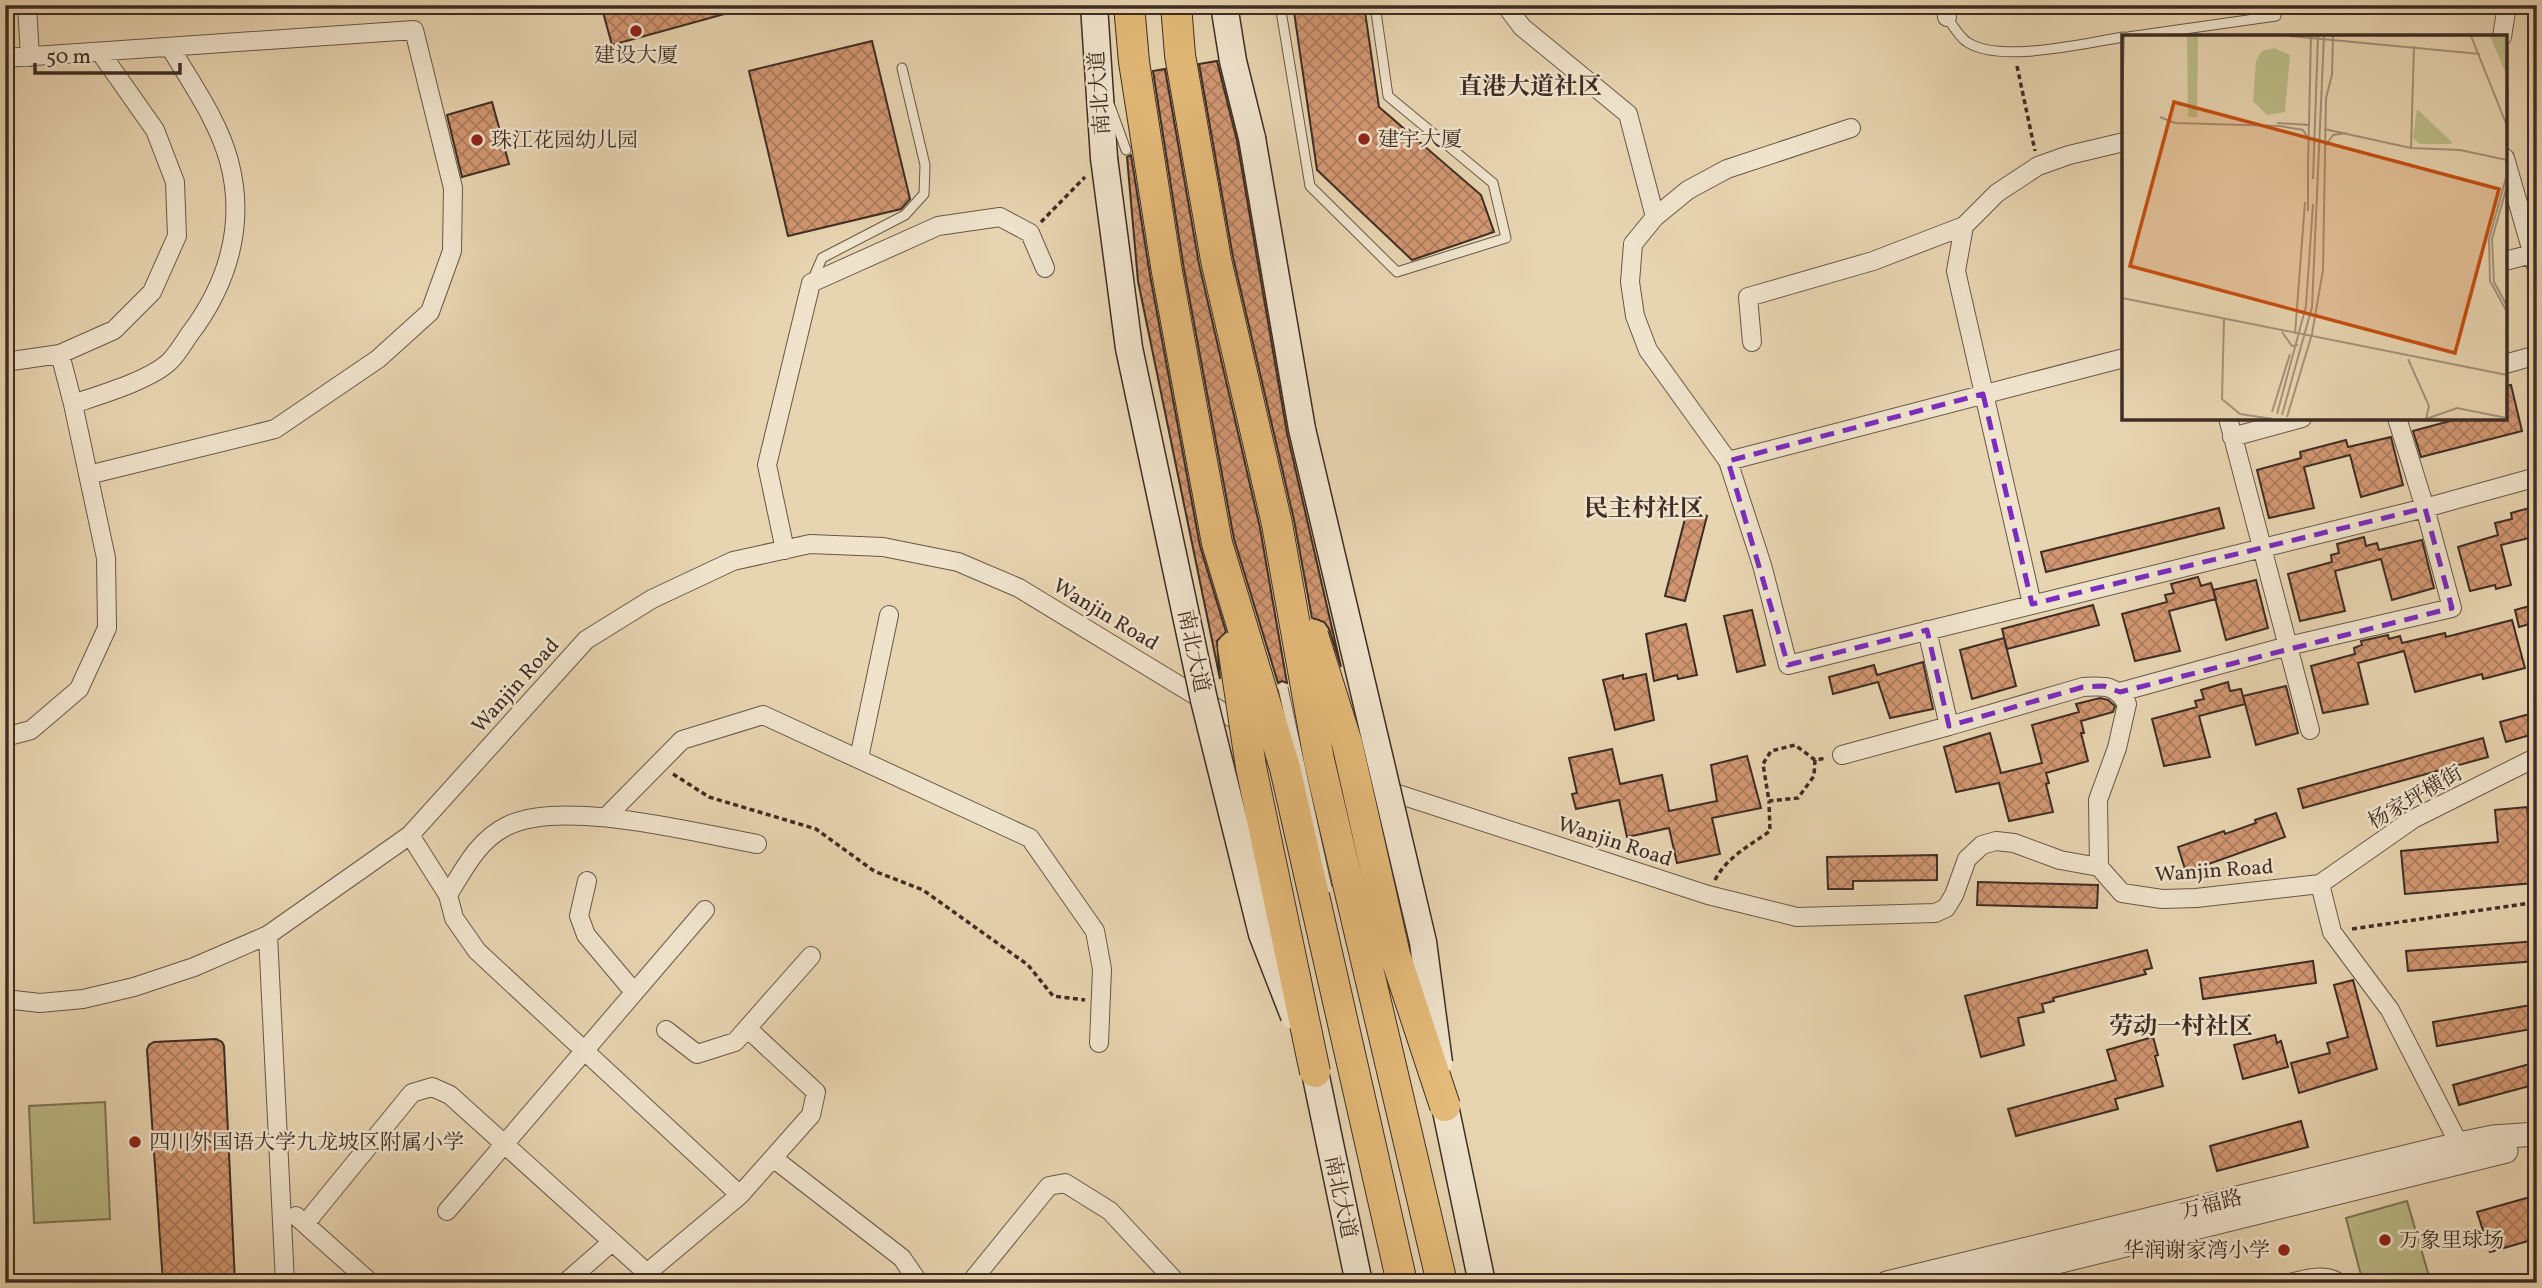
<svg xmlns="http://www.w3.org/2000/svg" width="2542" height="1288" font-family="Vollkorn,'Noto Serif SC',serif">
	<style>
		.green { fill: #babb88; stroke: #7c7456; stroke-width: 2 }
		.building { fill: url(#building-cross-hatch); stroke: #3e2d24; stroke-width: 2 }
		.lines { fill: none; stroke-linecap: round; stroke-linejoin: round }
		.service-casing { stroke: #685747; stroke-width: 11 }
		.minor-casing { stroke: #685747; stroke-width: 20 }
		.tertiary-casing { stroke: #685747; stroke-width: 25 }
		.secondary-casing { stroke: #3e2d24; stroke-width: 29 }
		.path { stroke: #3e2d24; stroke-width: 3.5; stroke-dasharray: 5 3.5; stroke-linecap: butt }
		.service { stroke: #efe3cc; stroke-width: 9 }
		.minor { stroke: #efe3cc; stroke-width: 18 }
		.tertiary { stroke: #efe3cc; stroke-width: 23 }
		.secondary { stroke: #efe3cc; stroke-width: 26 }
		.service-bridge-casing { stroke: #685747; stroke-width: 11; stroke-linecap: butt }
		.secondary-bridge-casing { stroke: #3e2d24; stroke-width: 29; stroke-linecap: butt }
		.trunk-bridge-casing { stroke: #3e2d24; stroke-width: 32; stroke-linecap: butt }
		.service-bridge { stroke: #efe3cc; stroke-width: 9 }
		.secondary-bridge { stroke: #efe3cc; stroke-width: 26 }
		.trunk-bridge { stroke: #e4ba78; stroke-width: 30 }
		.marked { fill: none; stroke: #7b2cbf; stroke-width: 5; stroke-dasharray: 14 9; stroke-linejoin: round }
		.poi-dot { fill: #8f2418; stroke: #efe3cc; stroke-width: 2.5 }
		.labels { text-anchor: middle; stroke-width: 5; stroke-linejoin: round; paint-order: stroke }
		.poi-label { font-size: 21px; fill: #3e2d24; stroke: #efe3cc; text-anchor: start }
		.street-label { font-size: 21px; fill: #3e2d24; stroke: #efe3cc }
		.quarter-label { font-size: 24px; font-weight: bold; fill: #3e2d24; stroke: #efe3cc }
		.inset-road { fill: none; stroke: #a39178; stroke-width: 2 }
		.view { fill: #c65011; fill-opacity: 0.15; stroke: #c65011; stroke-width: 3.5 }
		.inset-edge { fill: none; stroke: #3e2d24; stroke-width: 3.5 }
	</style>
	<defs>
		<pattern id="building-cross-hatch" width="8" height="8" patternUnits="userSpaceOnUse" patternTransform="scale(1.75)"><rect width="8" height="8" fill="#d29772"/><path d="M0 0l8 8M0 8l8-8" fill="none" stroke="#ac7c5d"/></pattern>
	</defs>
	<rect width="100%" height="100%" fill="#e7d4b0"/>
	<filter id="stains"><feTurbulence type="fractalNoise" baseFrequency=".00286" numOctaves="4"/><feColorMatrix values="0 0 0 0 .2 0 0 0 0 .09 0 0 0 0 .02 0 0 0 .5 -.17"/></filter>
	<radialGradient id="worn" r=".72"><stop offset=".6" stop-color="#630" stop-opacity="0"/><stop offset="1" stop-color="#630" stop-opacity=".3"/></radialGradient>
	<path class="green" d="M105,1102l5,117 -76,4 -5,-117z
		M2407,1201l24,82h-68l-17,-65z"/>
	<path class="building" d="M601,5h138v5l-127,35z
		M1293,5h71l15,102 102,88 13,37 -82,28 -95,-90z
		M872,41l38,158 -9,10 -113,27 -39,-165z
		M1217,61l20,80 50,292 54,234 -12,-38 -5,-7 -12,-4 -18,-98 -61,-263 -34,-193z
		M1165,69l34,195 61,264 27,155 -5,-2 -4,2 -44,-144 -50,-270 -31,-198z
		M492,102l17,62 -47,13 -15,-62z
		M1131,155l19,120 50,271 26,86 -9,9 3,38 -82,-398 -11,-124z
		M2511,385l11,46 -101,26 -8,-26 48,-13h44v-32z
		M2391,437l12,48 -42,12 -11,-42 -46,12 10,41 -45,10 -12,-48 44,-12 -1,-6 46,-12 2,7z
		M2537,506v30l-36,9 10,40 -15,4 -1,-4 -25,6 -12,-44 40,-12 -3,-12 17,-4 -1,-6z
		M2219,508l5,20 -178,44 -5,-20z
		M1687,511l20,5 -22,85 -20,-5z
		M2364,537l2,9 11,-3 2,7 43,-10 12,48 -42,12 -11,-41 -46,12 10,40 -45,10 -12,-47 44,-12 -1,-7 8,-2 -2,-9z
		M2198,577l3,9 10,-3 5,16 -47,12 11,40 -45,10 -13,-47 45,-12 -2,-7 9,-2 -3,-9z
		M2256,580l12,48 -42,12 -13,-50z
		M2537,604v18l-18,5 -4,-17z
		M2093,605l6,20 -92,24 -5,-20z
		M1752,610l13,55 -28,7 -13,-56z
		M2512,620l13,48 -42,11 -1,-5 -67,18 -11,-41 -46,12 10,41 -45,9 -12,-47 44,-12 -1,-6 8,-3 -1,-4 27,-6 1,4 11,-3 2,7 43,-10 1,4z
		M1686,624l11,51 -19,4 -1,-4 -23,6 -8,-47z
		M2004,638l12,48 -44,13 -12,-49z
		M1923,662l10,47 -43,9 -12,-36 -45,12 -4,-17 45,-12 3,10z
		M1646,674l8,46 -39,10 -12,-50 20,-5v4z
		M2228,682l2,9 11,-2 4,15 -46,12 11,41 -46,9 -12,-47 45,-12 -2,-6 9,-2 -3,-9z
		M2286,686l12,47 -42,12 -13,-49z
		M2100,698l8,2 7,6 -2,6 -32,9 3,12h-3l7,28 -42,12 3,10 -3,1 7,28 -44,9 -10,-38 -43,9 -12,-45 46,-14 11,40 41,-10 -10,-38 47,-13 -3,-8z
		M2537,712v21l-31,9 -6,-20z
		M2483,738l5,19 -185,51 -5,-19z
		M1612,749l8,35 42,-9 7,36 48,-10 -6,-36 36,-9 14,52 -49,10 8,36 -43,9 -8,-35 -42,9 -8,-37 -43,9 -4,-15 5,-1 -8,-35z
		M2527,807l7,76 -129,11 -4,-43 97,-9 -3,-32z
		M2276,813l9,24 -99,35 -8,-25 46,-16 1,3 31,-11 -1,-3z
		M1937,855v25l-84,1v8h-25l-1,-32z
		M1978,882l120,3 -1,23 -120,-3z
		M2537,941v20l-129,10 -2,-20z
		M2147,950l5,18 -8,2 2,4 -93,24 1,3 -12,3 2,8 -26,6 6,27 -43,12 -16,-61z
		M2313,961l3,22 -113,16 -3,-21z
		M2353,980l24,89 -78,24 -8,-30 39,-10 -3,-10 21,-6 -14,-52z
		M2537,1004v24l-100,18 -4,-24z
		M2275,1035l2,8 4,-2 7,26 -45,12 -9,-34z
		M2153,1037l5,18 -3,1 8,30 -48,13 3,10 -102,27 -8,-27 108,-29 -9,-30z
		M216,1039l6,3 2,4 11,237h-72l-16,-233 2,-5 5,-3z
		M2537,1062v22l-78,21 -6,-20z
		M2301,1121l7,26 -91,24 -7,-25z
		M2537,1195v18l-9,3 7,23 -45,13 -13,-40z"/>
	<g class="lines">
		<g class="service-casing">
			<path id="service" d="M1280,5l30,181 87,86 109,-34 -13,-55 -105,-87 -13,-91
				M1947,17c5,7 12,20 20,25 33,22 118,1 157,-5
				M2128,37l148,-21
				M1110,106l16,44
				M812,281l10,-23 83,-43 19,-21 1,-29 -23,-97
				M2273,1283c22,-5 55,-20 72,0"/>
		</g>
		<g class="minor-casing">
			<path id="minor" d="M27,5l3,52
				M1509,5l1,6 12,16 106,87 27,103
				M1946,5l1,12
				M2502,37l5,-32
				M5,58l409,-28 39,158 -1,63 -22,61 -52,47 -103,70 -187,46
				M1851,128l-124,41 -39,21 -33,27 -22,27 -3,38 5,34 13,34 80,111 34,104 26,100 637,-157 112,-31
				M2505,158l32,111
				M1964,226l-8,45 76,333
				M2505,261l27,-7
				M1752,342l-4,-45 125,-36 91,-35 33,-33 41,-27 31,-11 55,-13
				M5,362l55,-8 54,-24 38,-38 25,-56 -2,-54 -20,-52 -55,-78
				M2505,364l32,-9
				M73,404c26,-9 78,-24 97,-43 7,-7 13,-17 19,-26 39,-51 57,-111 40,-174 -11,-41 -38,-78 -59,-114
				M2228,418l82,312
				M2232,437l70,-19
				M1728,461l396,-103
				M785,550l-18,-85 44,-182 127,-57 62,-9 30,16 15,35
				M1927,630l22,96 134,-39c21,-1 32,-3 44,17l-10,44 -19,52 1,67
				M2120,692l168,-46 164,-38 -27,-100 -28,-90
				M5,737l26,-7 48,-41 28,-61 -1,-70 -33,-154 -13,-50
				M1842,755l107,-29
				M859,758l30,-143
				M1315,767l393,128 89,22 138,-4 11,-5 8,-13 13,-36 15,-14 14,-4 18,2 46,17 39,7 23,26 40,6 34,-1 124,-14 93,-65 124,-62
				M606,817l76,-77 81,-25 267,123 65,93 7,38 -3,74
				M410,835l38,60
				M587,881l-8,35 7,19 48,57
				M2320,884l12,48 58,78 69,134
				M268,935l17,348
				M5,999l35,4 43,-4 51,-12 60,-20 74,-32 142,-100 176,-195 66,-41 81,-38 77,-17 73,3 75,15 61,26 230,140
				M666,1030l31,24 38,-12 76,-86
				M773,1158l129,100 17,25
				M740,1195l-263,-244 -23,-33 -6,-23c16,-26 30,-55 59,-69 55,-28 189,7 250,18
				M447,1211l258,-301
				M296,1216l75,67
				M305,1224l107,-131 20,-6 18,8 197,178 5,10
				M647,1273l93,-78 71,-80 5,-23 -69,-64
				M565,1283l47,-41
				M970,1283l79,-97 16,-3 45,28 67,72"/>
		</g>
		<g class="tertiary-casing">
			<path id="tertiary" d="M1887,1283l572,-139 34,-7 44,-3
				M1972,1283l534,-132"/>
		</g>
		<g class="secondary-casing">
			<path id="secondary" d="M1094,5l10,153
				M1224,5l9,56 19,77
				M1315,1072l44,211
				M1445,1106l37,177"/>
		</g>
		<path class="path" d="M1911,5l17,6
			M2017,66l18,85
			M1041,222l44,-45
			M1815,760l-1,16 -16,22 -29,3 -6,-37 8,-13 24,-6 20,15 12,-2
			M673,774l36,23 107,32 58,42 49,19 105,75 25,31 32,4
			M1715,880c12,-23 34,-34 55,-49l-1,-29
			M2352,929l185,-27"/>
		<use href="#service" class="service"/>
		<use href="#minor" class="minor"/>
		<use href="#tertiary" class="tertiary"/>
		<use href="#secondary" class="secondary"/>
		<g class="service-bridge-casing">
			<path id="service-bridge" d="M1283,688l44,200"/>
		</g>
		<g class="secondary-bridge-casing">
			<path id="secondary-bridge" d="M1252,138l50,291 121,513 16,121
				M1104,158l25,190 75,352 58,234 32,82"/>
		</g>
		<g class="trunk-bridge-casing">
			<path id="trunk-bridge" d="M1129,5l5,57 33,210 50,271 68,225 117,515
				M1176,5l4,50 36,205 61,264 42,236 123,523
				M1313,635l34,108 48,212 50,151
				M1233,647l18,120 64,305"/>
		</g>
		<use href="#service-bridge" class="service-bridge"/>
		<use href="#secondary-bridge" class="secondary-bridge"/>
		<use href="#trunk-bridge" class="trunk-bridge"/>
	</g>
	<path class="marked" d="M1983,394l49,210 393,-96 27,100 -332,84 -16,-6 -21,1 -134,39 -22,-96 -139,35 -60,-204z"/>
	<g class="poi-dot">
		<circle cx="636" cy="31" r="7"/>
		<circle cx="1364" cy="139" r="7"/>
		<circle cx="477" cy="140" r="7"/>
		<circle cx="135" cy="1142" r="7"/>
		<circle cx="2385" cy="1240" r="7"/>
		<circle cx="2284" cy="1250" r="7"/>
	</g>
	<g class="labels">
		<g class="poi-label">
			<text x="636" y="62" text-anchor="middle">建设大厦</text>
			<text x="1378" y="146">建宇大厦</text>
			<text x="491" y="147">珠江花园幼儿园</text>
			<text x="149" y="1149">四川外国语大学九龙坡区附属小学</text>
			<text x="2399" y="1247">万象里球场</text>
			<text x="2270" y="1257" text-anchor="end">华润谢家湾小学</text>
		</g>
		<g class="street-label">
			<text transform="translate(1099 93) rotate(-94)" y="7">南北大道</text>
			<text transform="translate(1106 614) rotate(31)" y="7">Wanjin Road</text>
			<text transform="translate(1194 651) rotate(78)" y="7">南北大道</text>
			<text transform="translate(515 685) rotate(-48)" y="7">Wanjin Road</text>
			<text transform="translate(2415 797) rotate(-30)" y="7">杨家坪横街</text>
			<text transform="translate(1615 841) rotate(18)" y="7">Wanjin Road</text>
			<text transform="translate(2214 870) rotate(-4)" y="7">Wanjin Road</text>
			<text transform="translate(1341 1197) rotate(78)" y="7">南北大道</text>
			<text transform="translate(2211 1204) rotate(-14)" y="7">万福路</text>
		</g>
		<g class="quarter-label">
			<text x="1530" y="94">直港大道社区</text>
			<text x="1644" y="516">民主村社区</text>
			<text x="2181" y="1034">劳动一村社区</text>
		</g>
	</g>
	<g transform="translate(2122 35)">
		<rect width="385" height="385" fill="#e7d4b0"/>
		<path d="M65,1h11l-1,81h-9zM368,1h17v40zM152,13l16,7 -5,57 -18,3 -14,-14 3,-40 6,-10zM295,74l35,33v2h-32l-7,-6z" fill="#babb88"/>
		<path class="inset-road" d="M168,1l190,18M349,1l36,90M0,66l2,-65M38,82l15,6 105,3M155,88l33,2M158,91l23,4 5,8M202,94l87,19 49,2 47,10M204,110l7,-10 14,-2M289,113l3,-102M186,127v49M186,131l3,-130M385,139l-18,65 1,42 17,31M191,144l5,-143M385,151l-15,53 2,43 13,24M0,263l385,77M102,283l-2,81 18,15 33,5M160,297l10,14 6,-1M173,299l10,-132M286,324l21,47 -3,13M150,377l18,-58M155,379l29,-108 7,-102M160,380l30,-108 12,-271M165,382l25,-83 11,-64 3,-172 6,-23 1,-39M304,384l31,-11 50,10"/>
		<path class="view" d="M52,67l325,87 -44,164 -325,-87z"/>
		<rect width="385" height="385" class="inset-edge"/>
	</g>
	<rect width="2542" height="1288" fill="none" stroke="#e7d4b0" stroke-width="28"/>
	<rect x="7" y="7" width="2528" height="1274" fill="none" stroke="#3e2d24" stroke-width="3.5"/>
	<rect x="14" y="14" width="2514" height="1260" fill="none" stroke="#3e2d24" stroke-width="2"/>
	<path d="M35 63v10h145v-10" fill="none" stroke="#3e2d24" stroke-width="3.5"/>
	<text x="46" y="63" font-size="21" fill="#3e2d24" stroke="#efe3cc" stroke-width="5" paint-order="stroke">50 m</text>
	<rect width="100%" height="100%" filter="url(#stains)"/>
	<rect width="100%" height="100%" fill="url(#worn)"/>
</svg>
